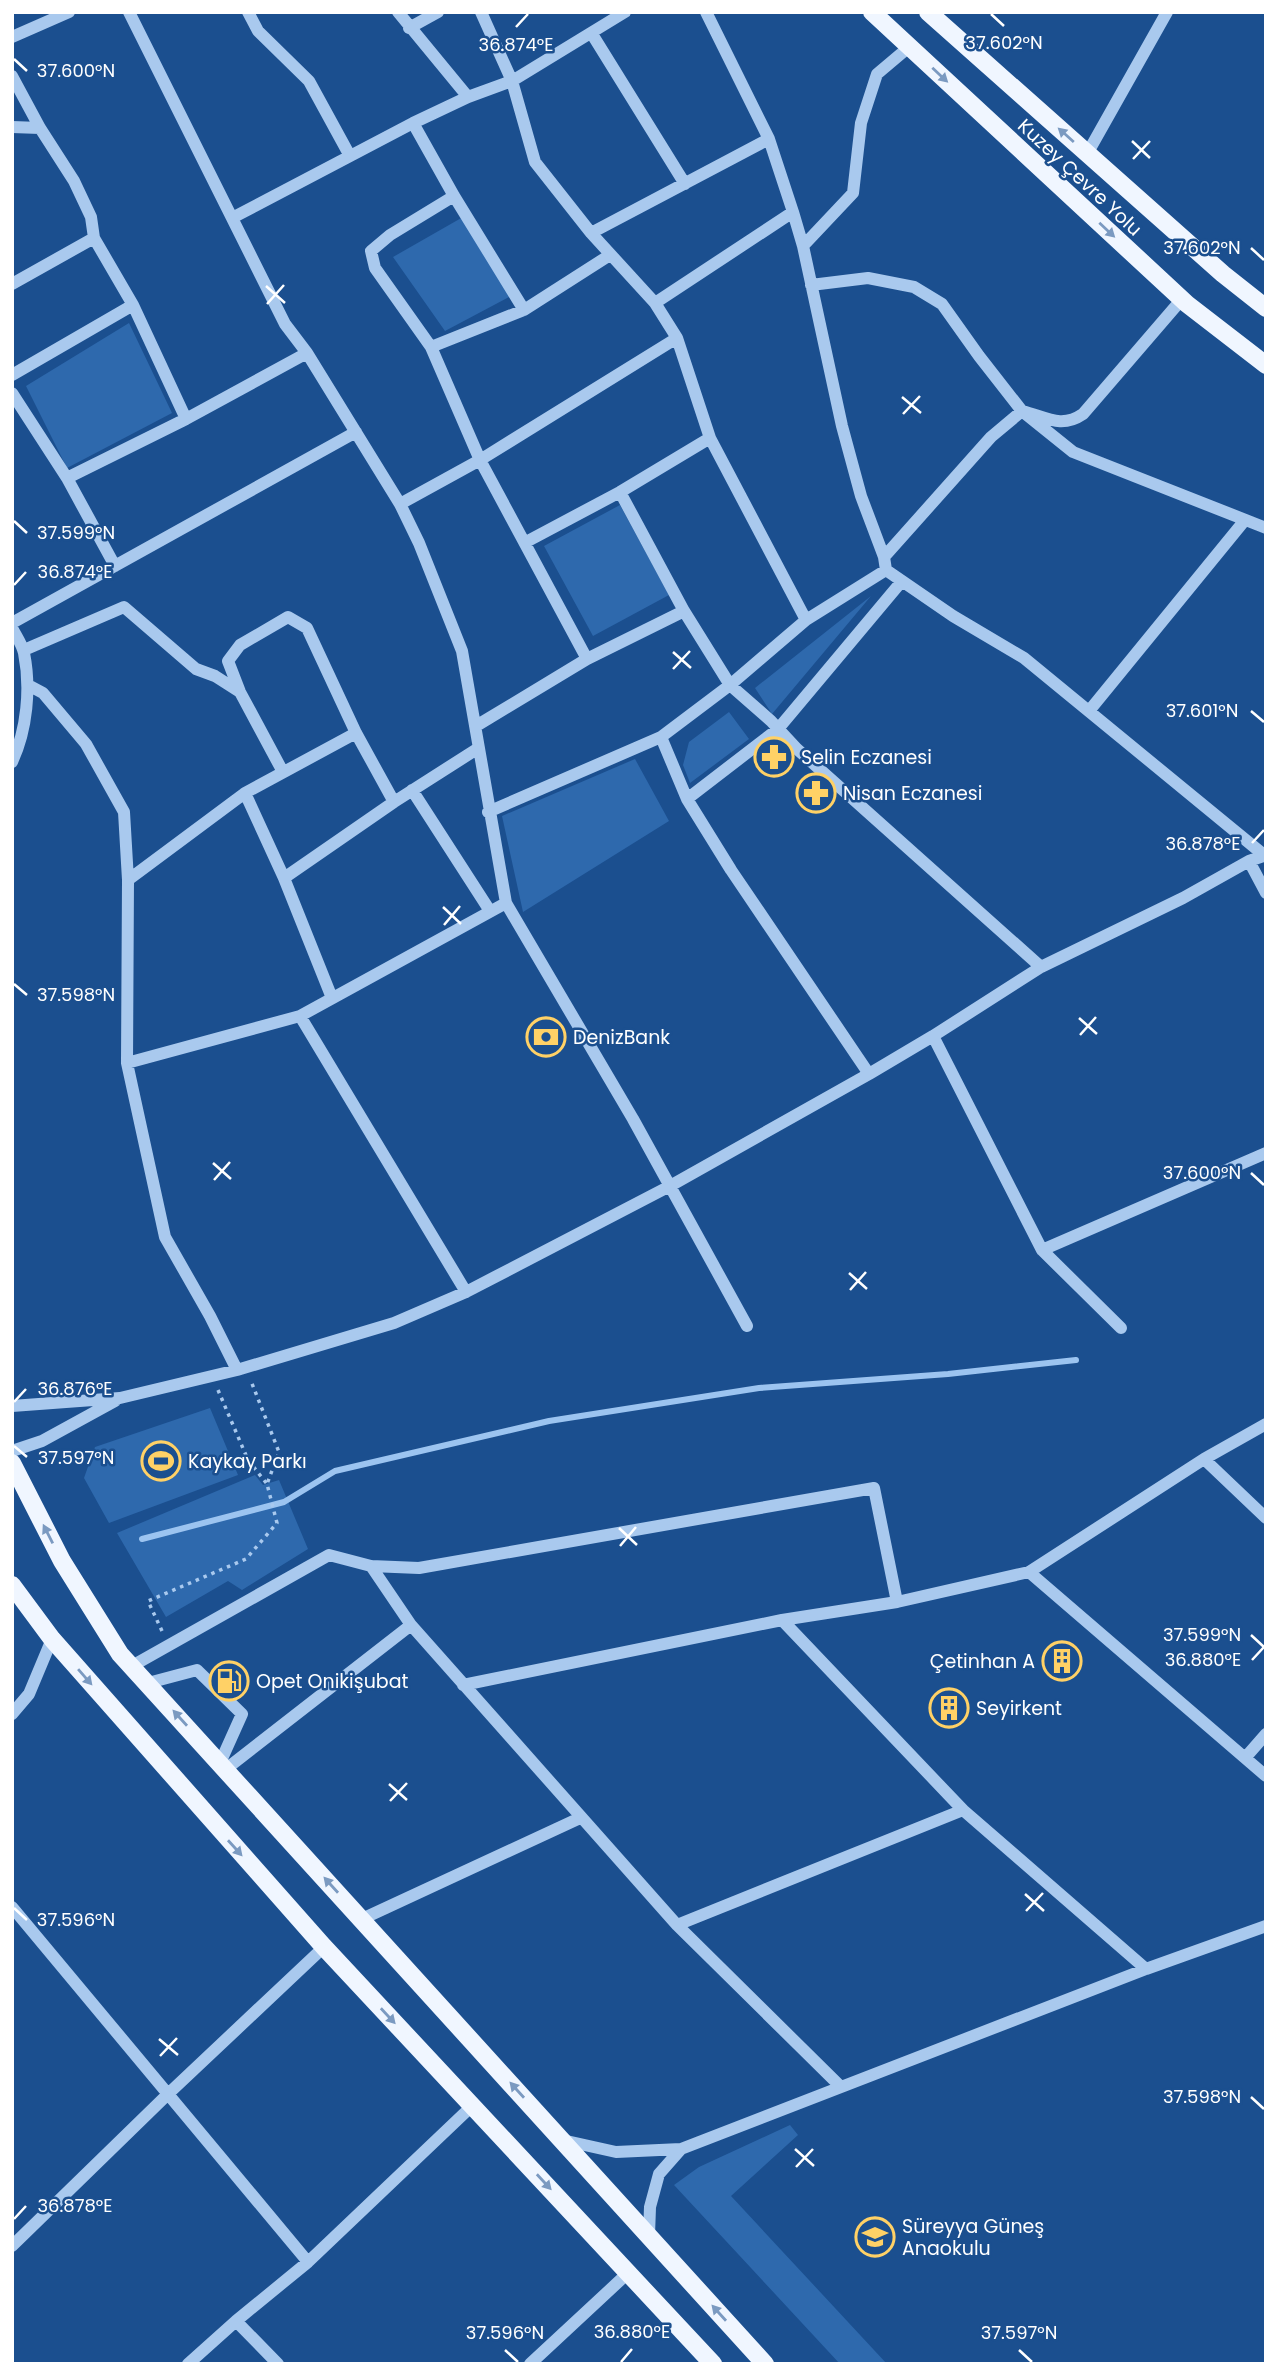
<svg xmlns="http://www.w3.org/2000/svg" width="1278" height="2376" font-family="Poppins,sans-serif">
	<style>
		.green { fill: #2e69ad }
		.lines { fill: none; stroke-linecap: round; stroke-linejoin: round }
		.stream { stroke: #9cc4f0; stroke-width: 6 }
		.path { stroke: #a9c9ee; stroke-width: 3.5; stroke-dasharray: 3.5 5; stroke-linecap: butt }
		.minor { stroke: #a9c9ee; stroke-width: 12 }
		.major { stroke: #f0f6ff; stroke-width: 18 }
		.oneway { fill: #7b9ac1 }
		.ticks { fill: none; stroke: #fff; stroke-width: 2.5 }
		.labels { text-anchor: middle; stroke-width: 5; stroke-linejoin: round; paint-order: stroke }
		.street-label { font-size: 19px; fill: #fff; stroke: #1b4f8f }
		.poi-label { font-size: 19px; fill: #fff; stroke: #1b4f8f; text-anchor: start }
		.ticks-label { font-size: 18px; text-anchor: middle; fill: #fff; stroke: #1b4f8f; stroke-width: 5; stroke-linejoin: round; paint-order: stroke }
	</style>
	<rect width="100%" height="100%" fill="#1b4f8f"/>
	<path class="green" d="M463,217l48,79 -66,35 -52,-74z
		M129,323l43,90 -105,55 -41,-82z
		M620,505l49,90 -76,41 -49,-90z
		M871,596l-99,118 -17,-26z
		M729,712l20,27 -59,44 -7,-18 6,-23z
		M635,759l34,62 -146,91 -21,-96z
		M210,1408l28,67 -129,48 -25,-45 11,-31z
		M255,1475l8,10 16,-5 29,69 -66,41 -14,-9 -62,36 -49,-84z
		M790,2125l8,10 -67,61 156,168h-47l-166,-179 25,-18z"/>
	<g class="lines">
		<path class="stream" d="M142,1539l142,-37 51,-31 214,-50 210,-33 189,-14 128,-14"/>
		<path class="path" d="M218,1390l30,70 19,24
			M162,1631l-14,-30 98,-42 31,-36 -10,-39 12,-32 -28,-71"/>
		<path class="minor" d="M129,12l156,312 22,29 93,151 19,39 43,108 44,252 127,216 114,207
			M248,12l10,19 51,50 41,75
			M398,12l70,85
			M706,12l63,127 24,73 10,34 39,180 19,70 23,61 2,13 67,46 71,42 240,197
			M409,28l29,-16
			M592,34l93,150
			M12,37l57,-25
			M12,76l28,52 34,53 17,36 3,21 39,67 53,114
			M413,123l41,73 70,114
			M12,127l28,1
			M1087,154l80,-142
			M454,196l-64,39 -19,16 4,17 56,79 49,113 107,199
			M232,218l181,-95 55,-26 44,-16 113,-69
			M591,233l178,-94
			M803,246l50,-53 8,-70 16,-49 32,-27
			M12,284l82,-46
			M811,285l57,-7 46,9 28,17 37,52 43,55 51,41 193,76
			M655,303l138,-91
			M431,347l93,-37 86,-55
			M12,375l121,-70
			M12,393l55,85 48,88
			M67,478l119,-59 121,-66
			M620,492l64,119 46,74 41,36 26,28 244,218
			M400,504l80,-44 197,-122 -22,-35 -64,-70 -56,-71 -23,-81 -31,-69
			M526,542l94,-50 90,-54
			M884,557l107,-120 31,-26c24,6 39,18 61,3l99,-115
			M806,620l80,-50
			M12,623l344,-191
			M12,628c4,8 10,16 12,25 7,35 3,77 -12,109
			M24,650l100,-43 72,62 19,7 25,16
			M28,685l15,8 43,51 38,68 4,68 -1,183 38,174 45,79 27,54
			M1089,711l156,-191
			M476,726l111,-67 97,-48
			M661,737l26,62 44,71 138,204
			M283,772l-43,-80 -12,-31 12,-16 48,-28 19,11 49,105 38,69
			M412,790l78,121
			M245,793l39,85 48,120
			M687,799l91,-70 124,-148
			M488,812l173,-75 69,-52 76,-65 -96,-182 -33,-100
			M1249,861l17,32
			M284,878l110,-76 83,-53
			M128,880l117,-87 111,-60
			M300,1016l166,276
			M933,1036l109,214 79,78
			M127,1063l173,-47 206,-113
			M1042,1250l224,-97
			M12,1406l108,-8 117,-28 157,-47 72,-31 204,-106 199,-112 64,-38 108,-69 142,-69 66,-37 17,-6
			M12,1451l30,-10 73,-40
			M1204,1459l62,59
			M371,1566l40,59
			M1029,1572l237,204
			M132,1666l197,-111 42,11 48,2 455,-80 23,114
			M148,1683l49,-13 45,44 -22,49
			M463,1685l319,-65 115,-18 132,-30 175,-113 62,-35
			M12,1714l17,-20 23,-55
			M1245,1758l21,-24
			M226,1769l185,-144 266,300 163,161
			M963,1810l183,159
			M12,1907l296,355
			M362,1919l218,-101
			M677,1925l286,-115 -181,-190
			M562,2140l54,12 65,-3 465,-180 120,-43
			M649,2235l1,-28 9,-33 22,-25
			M12,2246l156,-152 156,-147
			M236,2321l42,43
			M188,2364l48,-43 72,-59 164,-156
			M530,2364l99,-92"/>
		<path class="major" d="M872,12l315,292 79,61
			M928,12l295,262 43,34
			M12,1463l50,98 58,93 645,710
			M12,1585l40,54 272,308 389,417"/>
	</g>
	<defs><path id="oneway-solid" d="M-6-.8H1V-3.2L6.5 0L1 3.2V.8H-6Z" transform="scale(1.75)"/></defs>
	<g class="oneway">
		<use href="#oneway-solid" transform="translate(940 75) rotate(43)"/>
		<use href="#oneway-solid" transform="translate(1066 135) rotate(-138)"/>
		<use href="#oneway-solid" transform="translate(1107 230) rotate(43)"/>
		<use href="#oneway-solid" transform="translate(48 1534) rotate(-117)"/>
		<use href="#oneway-solid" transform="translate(85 1677) rotate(49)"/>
		<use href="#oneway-solid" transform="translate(180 1718) rotate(-132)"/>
		<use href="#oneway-solid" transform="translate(235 1848) rotate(48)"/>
		<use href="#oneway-solid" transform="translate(331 1885) rotate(-132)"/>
		<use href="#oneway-solid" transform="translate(388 2016) rotate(47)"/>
		<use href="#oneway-solid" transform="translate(517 2090) rotate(-132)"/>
		<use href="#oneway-solid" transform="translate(544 2182) rotate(47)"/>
		<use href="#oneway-solid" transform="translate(719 2313) rotate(-132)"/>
	</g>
	<path class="ticks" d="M991,14l13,12M516,27l12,-13M14,59l13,12M1132,141l18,17M1133,159l17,-18M1251,248l13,12M266,286l19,17M267,304l17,-19M902,397l19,16M903,414l17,-18M14,521l13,12M14,585l12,-13M673,652l18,16M673,669l17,-18M1251,711l13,11M1252,843l12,-13M443,907l18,17M444,925l16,-19M14,984l13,11M1079,1018l18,16M1080,1035l16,-18M213,1163l18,16M1251,1173l13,12M214,1180l16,-18M849,1273l18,16M850,1290l16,-18M14,1402l12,-13M14,1446l13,11M619,1528l18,17M620,1546l16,-19M1251,1635l13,12M1252,1660l12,-13M389,1784l18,16M390,1801l17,-18M1025,1894l19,17M14,1908l13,12M1026,1911l17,-18M159,2039l19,16M160,2056l17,-18M1251,2097l13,12M795,2149l19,17M796,2167l17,-18M14,2219l12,-13M505,2350l13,12M1019,2350l13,12M621,2362l11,-13"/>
	<defs>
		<g id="pharmacy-ring" transform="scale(2.0125)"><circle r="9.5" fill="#1b4f8f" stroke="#ffd166" stroke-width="1.5"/><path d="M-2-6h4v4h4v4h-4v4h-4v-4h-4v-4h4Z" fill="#ffd166"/></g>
		<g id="bank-ring" transform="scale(2.0125)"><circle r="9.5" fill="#1b4f8f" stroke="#ffd166" stroke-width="1.5"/><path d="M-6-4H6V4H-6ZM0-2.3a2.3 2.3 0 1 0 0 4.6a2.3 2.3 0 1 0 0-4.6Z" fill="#ffd166"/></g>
		<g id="stadium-ring" transform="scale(2.0125)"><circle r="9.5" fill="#1b4f8f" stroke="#ffd166" stroke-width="1.5"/><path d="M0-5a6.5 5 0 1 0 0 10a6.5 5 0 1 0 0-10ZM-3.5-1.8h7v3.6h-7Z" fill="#ffd166"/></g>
		<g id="building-ring" transform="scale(2.0125)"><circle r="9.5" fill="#1b4f8f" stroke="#ffd166" stroke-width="1.5"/><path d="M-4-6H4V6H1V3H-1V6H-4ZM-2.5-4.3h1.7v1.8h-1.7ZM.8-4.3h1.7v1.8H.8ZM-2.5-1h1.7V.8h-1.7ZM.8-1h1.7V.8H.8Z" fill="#ffd166"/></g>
		<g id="fuel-ring" transform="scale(2.0125)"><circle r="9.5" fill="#1b4f8f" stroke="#ffd166" stroke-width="1.5"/><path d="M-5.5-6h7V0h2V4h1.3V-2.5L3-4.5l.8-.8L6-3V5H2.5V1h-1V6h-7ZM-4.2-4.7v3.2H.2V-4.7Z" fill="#ffd166"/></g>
		<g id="school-ring" transform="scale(2.0125)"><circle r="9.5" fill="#1b4f8f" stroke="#ffd166" stroke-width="1.5"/><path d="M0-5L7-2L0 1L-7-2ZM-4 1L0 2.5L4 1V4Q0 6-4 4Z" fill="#ffd166"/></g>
	</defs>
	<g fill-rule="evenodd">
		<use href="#pharmacy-ring" x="774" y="757"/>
		<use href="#pharmacy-ring" x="816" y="793"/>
		<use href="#bank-ring" x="546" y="1037"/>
		<use href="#stadium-ring" x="161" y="1461"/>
		<use href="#building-ring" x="1062" y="1661"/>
		<use href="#fuel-ring" x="229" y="1681"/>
		<use href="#building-ring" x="949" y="1708"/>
		<use href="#school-ring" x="875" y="2237"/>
	</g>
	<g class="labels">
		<g class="street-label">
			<text transform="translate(1080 177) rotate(43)" y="7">Kuzey Çevre Yolu</text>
		</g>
		<g class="poi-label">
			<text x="801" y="764">Selin Eczanesi</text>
			<text x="843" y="800">Nisan Eczanesi</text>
			<text x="573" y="1044">DenizBank</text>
			<text x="188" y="1468">Kaykay Parkı</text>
			<text x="1035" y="1668" text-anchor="end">Çetinhan A</text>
			<text x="256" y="1688">Opet Onikişubat</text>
			<text x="976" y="1715">Seyirkent</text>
			<text x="902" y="2233">Süreyya Güneş<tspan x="902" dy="22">Anaokulu</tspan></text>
		</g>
	</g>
	<g class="ticks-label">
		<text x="1004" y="49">37.602°N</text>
		<text x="516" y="51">36.874°E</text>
		<text x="76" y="77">37.600°N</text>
		<text x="1202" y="254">37.602°N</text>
		<text x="76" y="539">37.599°N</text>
		<text x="75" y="578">36.874°E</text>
		<text x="1202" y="717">37.601°N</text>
		<text x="1203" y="850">36.878°E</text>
		<text x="76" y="1001">37.598°N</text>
		<text x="1202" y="1179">37.600°N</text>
		<text x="75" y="1395">36.876°E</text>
		<text x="76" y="1464">37.597°N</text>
		<text x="1202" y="1641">37.599°N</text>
		<text x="1203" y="1666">36.880°E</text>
		<text x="76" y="1926">37.596°N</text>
		<text x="1202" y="2103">37.598°N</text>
		<text x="75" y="2212">36.878°E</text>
		<text x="632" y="2338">36.880°E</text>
		<text x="505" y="2339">37.596°N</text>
		<text x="1019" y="2339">37.597°N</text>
	</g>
	<rect width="1278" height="2376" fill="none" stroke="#ffffff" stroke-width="28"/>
</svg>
